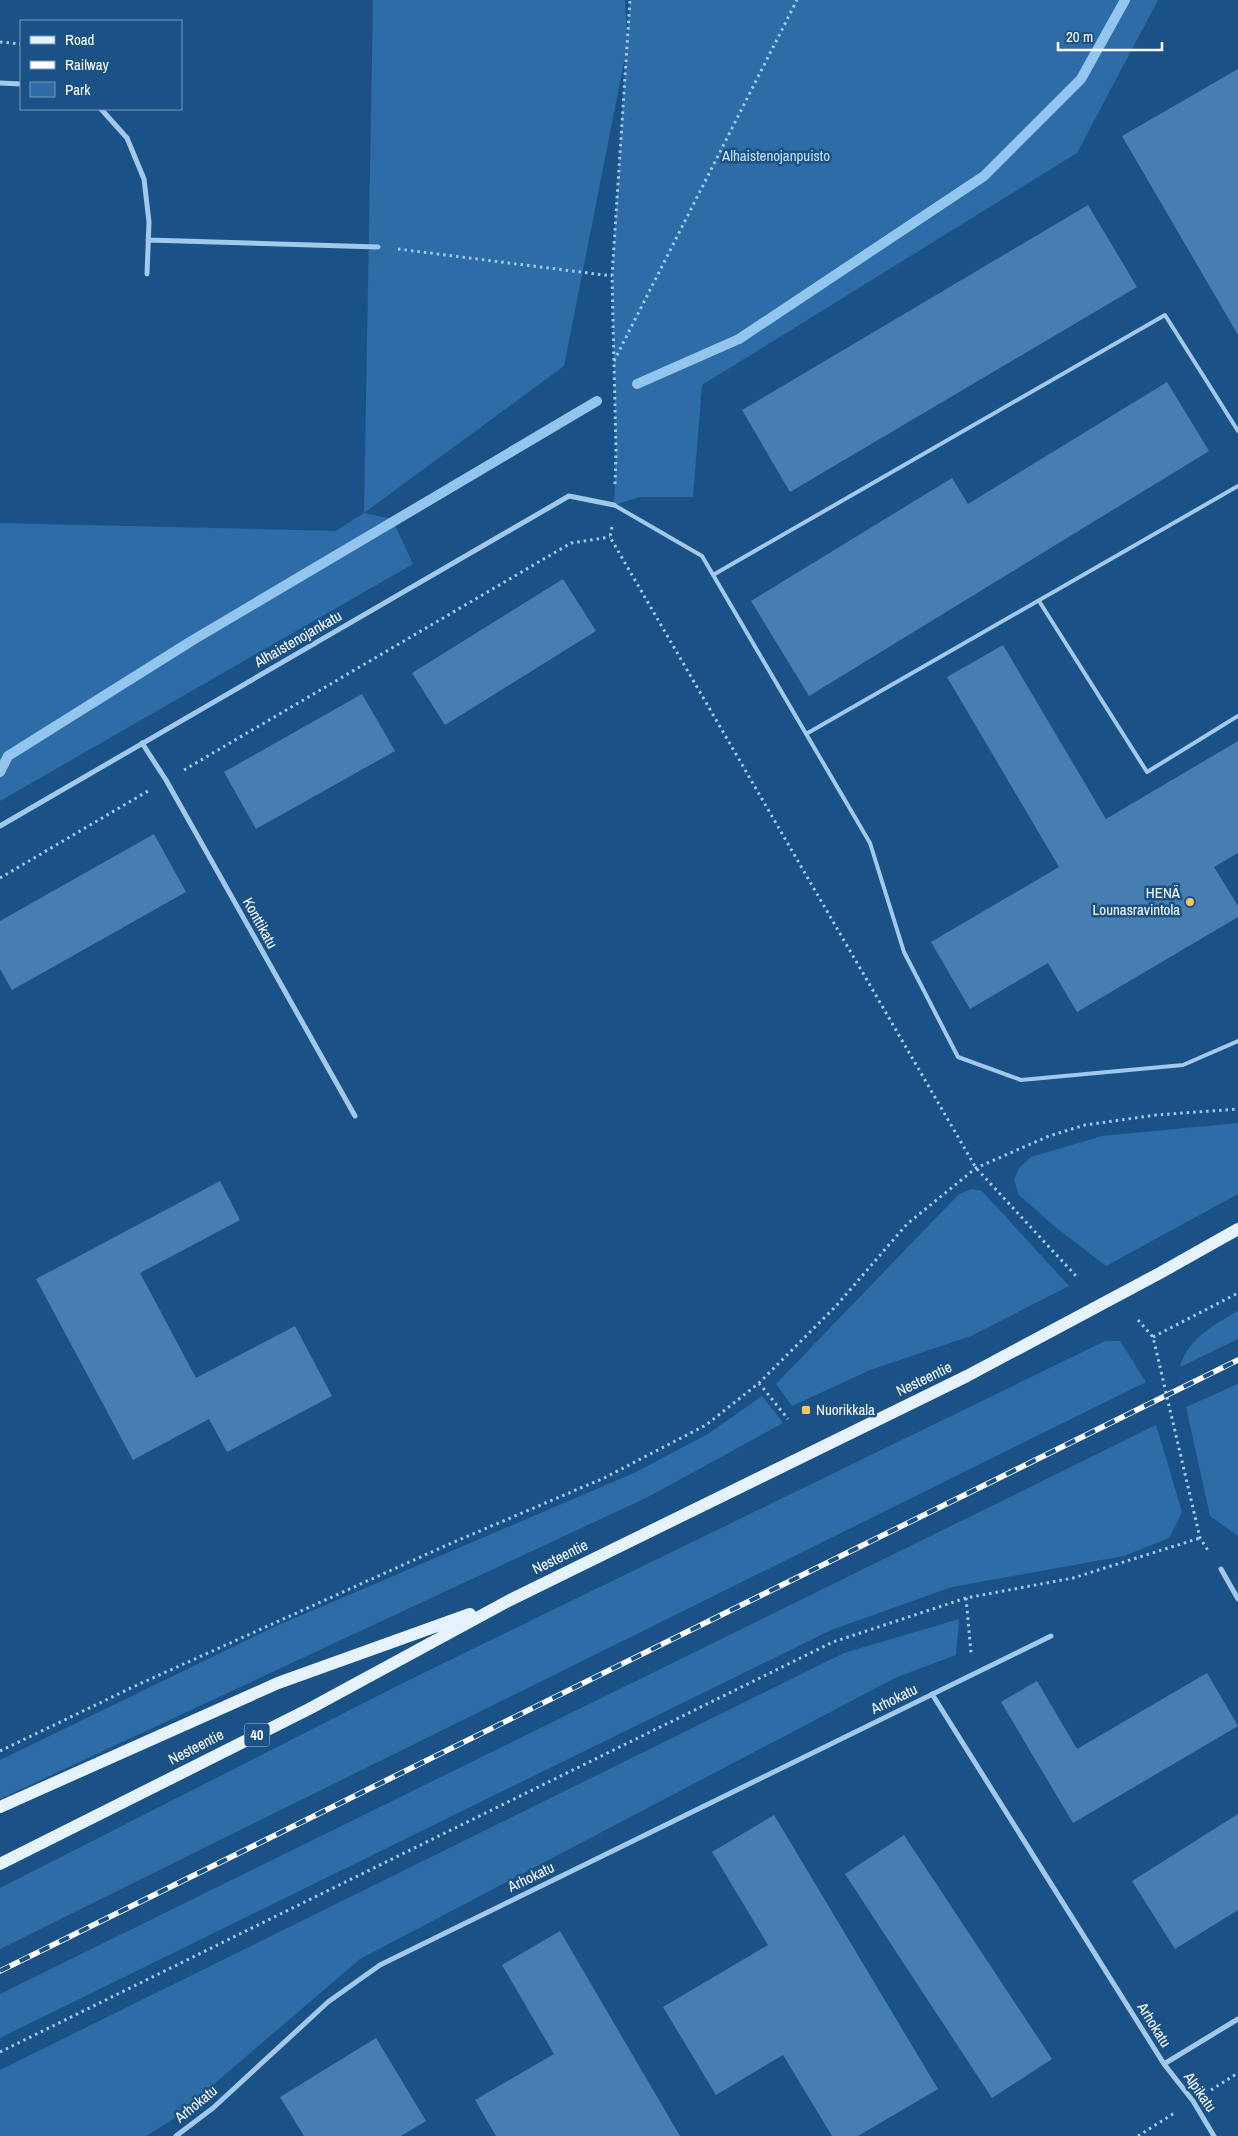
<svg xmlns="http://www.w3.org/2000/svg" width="1238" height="2136" font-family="'Archivo Narrow',sans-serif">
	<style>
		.green { fill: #2d6ca6 }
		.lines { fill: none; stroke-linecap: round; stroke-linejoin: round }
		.stream { stroke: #94c5ef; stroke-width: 10 }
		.building { fill: #467eb2 }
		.path { stroke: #a2c9ec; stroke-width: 3; stroke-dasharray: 2.5 4; stroke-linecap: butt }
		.service { stroke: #a2c9ec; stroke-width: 4 }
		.minor { stroke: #a2c9ec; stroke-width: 5 }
		.primary { stroke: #e7f2ff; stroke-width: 12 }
		.rail-casing { stroke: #fff; stroke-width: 5.5 }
		.rail { stroke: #1a5287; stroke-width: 4; stroke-dasharray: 11; stroke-linecap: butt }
		.poi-dot { fill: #ffc45d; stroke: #1a5287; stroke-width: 2 }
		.labels { text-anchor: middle; stroke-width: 5; stroke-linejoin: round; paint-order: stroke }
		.shield { fill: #1a5287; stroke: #bacbdb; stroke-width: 1 }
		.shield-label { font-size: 14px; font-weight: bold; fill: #fff }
		.park-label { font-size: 15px; fill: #c7e1f9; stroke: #1a5287 }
		.street-label { font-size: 15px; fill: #fff; stroke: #1a5287 }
		.poi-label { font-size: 15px; fill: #fff; stroke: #1a5287; text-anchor: end }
	</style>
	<rect width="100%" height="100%" fill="#1a5287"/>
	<path class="green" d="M373,0h252l2,39 3,-39h528l-81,153 -375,232 -9,112h-53l-26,8 2,-53 -4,-176 14,-224 -62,314 -200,147 28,6 21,45 -413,237v-278l336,8 28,-18z
		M1238,1123v71l-132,72 -53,-41 -34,-30 -5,-15 5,-12 12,-11 71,-21z
		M972,1189l10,2 87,95 -98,50 -101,34 -78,36 -16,-22 183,-190z
		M1238,1311v28l-58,28c8,-29 34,-42 58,-56z
		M1105,1341h15l26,41 -1146,567v-61l405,-206z
		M1238,1384v152l-28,-20 -24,-109z
		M762,1396l21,27 -135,74 -648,302v-39l274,-133 360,-154 74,-39z
		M1156,1425l26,87 -13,26 -45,18 -172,31 -121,43 -831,408v-44z
		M959,1619l-3,36 -59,22 -537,282 -188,161 -26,16h-146v-66l844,-417z"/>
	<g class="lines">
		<path class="stream" d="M637,384l102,-45 245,-163 97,-97 44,-79
			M0,772l8,-16 185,-116 404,-239"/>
	</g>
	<path class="building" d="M1238,69v266l-116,-199z
		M1088,205l49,82 -347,205 -48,-82z
		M1167,382l42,69 -400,245 -58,-95 201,-123 16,26z
		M563,579l33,52 -151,94 -33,-52z
		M1003,645l103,174 132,-78v112l-24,14 24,39v11l-161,95 -29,-49 -78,46 -39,-67 128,-75 -112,-190z
		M362,694l33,57 -139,78 -32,-57z
		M154,834l32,58 -174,98 -12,-21v-48z
		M220,1181l20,39 -100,53 56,105 99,-52 37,70 -105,56 -18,-33 -76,41 -97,-181z
		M1207,1673l31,53 -165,97 -72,-121 36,-21 40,68z
		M1238,1814v96l-63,39 -43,-68z
		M774,1815l164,274 -80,47h-26l-49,-81 -67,40 -53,-88 105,-62 -56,-93z
		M904,1835l148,224 -60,39 -147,-224z
		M560,1931l120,205h-184l-21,-36 79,-46 -52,-89z
		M376,2038l50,83 -25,15h-97l-24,-39z"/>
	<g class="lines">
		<path class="path" d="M0,42l21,2
			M398,249l214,27
			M614,361l183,-361
			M615,484l1,-32 -4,-176 18,-276
			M612,527l-2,10 366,631 100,108
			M184,770l387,-227 39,-6
			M0,878l148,-87
			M1138,1320l15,17 47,201 9,14
			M1153,1337l85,-44
			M759,1383l29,36
			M966,1598l5,55
			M0,1751l135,-65 312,-141 157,-67 102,-53 53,-42 77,-77 71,-82 69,-56 73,-32 36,-11 71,-10 82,-6
			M0,2052l833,-410 133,-44 107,-20 127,-40
			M1211,2090l27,-17
			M1138,2136l38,-24"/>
		<path class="service" d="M614,505l88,51 168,287 34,109 54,105 63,23 162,-15 55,-24
			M713,575l452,-260 73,116
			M1039,601l108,171 91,-56
			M806,734l432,-248"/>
		<path class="minor" d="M0,83l21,1
			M101,109l26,29 17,41 5,43 -2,52
			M148,240l230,7
			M142,743l24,37 189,336
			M0,826l569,-330 45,9
			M1221,1569l17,30
			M932,1694l232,370 29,37 21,35
			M1164,2064l74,-45
			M176,2136l37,-28 115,-106 52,-37 671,-329"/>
		<path class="primary" d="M0,1807l278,-124 192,-69
			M0,1864l309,-155 201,-109 457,-224 193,-103 78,-44"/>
		<g class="rail-casing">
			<path id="rail" d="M0,1971l1238,-611"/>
		</g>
		<use href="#rail" class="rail"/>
	</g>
	<g class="poi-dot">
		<circle cx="1190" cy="902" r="5"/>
		<rect x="801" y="1405" width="10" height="10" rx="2.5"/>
	</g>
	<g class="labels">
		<rect class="shield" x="244.5" y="1723.5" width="25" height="23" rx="4"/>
		<g class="shield-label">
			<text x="257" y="1740">40</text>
		</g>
		<g class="park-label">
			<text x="776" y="161">Alhaistenojanpuisto</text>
		</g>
		<g class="street-label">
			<text transform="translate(298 639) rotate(-30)" y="5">Alhaistenojankatu</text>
			<text transform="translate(260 923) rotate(61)" y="5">Konttikatu</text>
			<text transform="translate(924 1379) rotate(-26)" y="5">Nesteentie</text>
			<text transform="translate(560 1557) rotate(-26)" y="5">Nesteentie</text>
			<text transform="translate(894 1699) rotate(-26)" y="5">Arhokatu</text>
			<text transform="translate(196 1747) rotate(-27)" y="5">Nesteentie</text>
			<text transform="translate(531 1877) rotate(-26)" y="5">Arhokatu</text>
			<text transform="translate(1154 2025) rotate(58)" y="5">Arhokatu</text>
			<text transform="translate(1200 2092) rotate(55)" y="5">Alpikatu</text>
			<text transform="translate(196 2104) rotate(-39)" y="5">Arhokatu</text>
		</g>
		<g class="poi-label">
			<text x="1180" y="898">HENÄ<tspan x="1180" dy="17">Lounasravintola</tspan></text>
			<text x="816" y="1415" text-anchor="start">Nuorikkala</text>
		</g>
	</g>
	<rect x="20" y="20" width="162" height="90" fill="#1a5287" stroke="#7697b7"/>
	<rect x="30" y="36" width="25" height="8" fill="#e7f2ff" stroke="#7697b7"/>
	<text x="65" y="45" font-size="15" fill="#ffffff">Road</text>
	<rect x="30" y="61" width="25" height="8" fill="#ffffff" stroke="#7697b7"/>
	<text x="65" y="70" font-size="15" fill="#ffffff">Railway</text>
	<rect x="30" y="82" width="25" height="15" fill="#2d6ca6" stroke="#7697b7"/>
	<text x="65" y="95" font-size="15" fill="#ffffff">Park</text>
	<path d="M1058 42v8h104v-8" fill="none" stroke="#ffffff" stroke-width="2.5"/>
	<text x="1066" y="42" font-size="15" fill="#ffffff" stroke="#1a5287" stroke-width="4" paint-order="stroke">20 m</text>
</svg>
